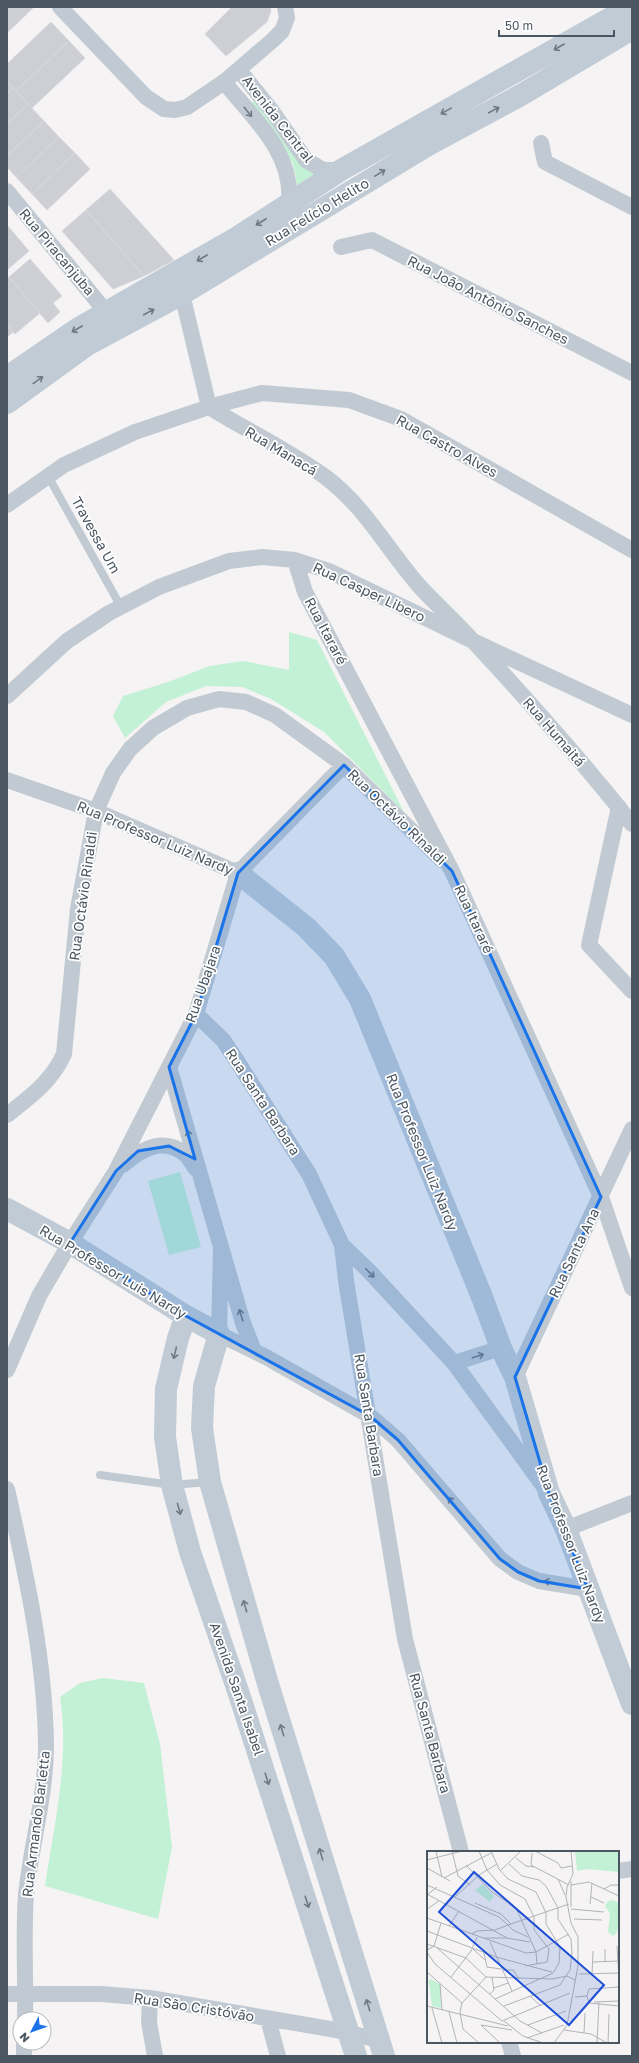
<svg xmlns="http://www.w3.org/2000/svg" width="639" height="2063" font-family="'Golos Text',sans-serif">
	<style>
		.green { fill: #c3f1d5 }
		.building { fill: #cdcfd5; stroke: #d7d9de }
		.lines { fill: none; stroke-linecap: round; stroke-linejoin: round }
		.lane { stroke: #c1cad2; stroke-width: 8 }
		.street { stroke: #c1cad2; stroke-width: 16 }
		.secondary { stroke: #c1cbd6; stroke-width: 22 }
		.oneway { stroke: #6e7984 }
		.oneway2 { stroke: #6e7983 }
		.marked { fill: #1a73e8; fill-opacity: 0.2; stroke: #1a73e8; stroke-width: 3; stroke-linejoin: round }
		.labels { text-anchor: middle; stroke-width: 3.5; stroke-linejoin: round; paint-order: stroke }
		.street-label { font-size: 14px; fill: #4a5661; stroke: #fff }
		.inset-road { fill: none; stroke: #b1b4b9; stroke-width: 1 }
		.view { fill: #1d4ed8; fill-opacity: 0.15; stroke: #1d4ed8; stroke-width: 2 }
		.inset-edge { fill: none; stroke: #4a5661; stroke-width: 2 }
	</style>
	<rect width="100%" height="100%" fill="#f5f3f3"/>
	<path class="green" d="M253,101h2l48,66 14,9 -20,10 -2,-14 -3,-10 -40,-59z
		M289,632l28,8 87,172 -80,-80 -53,-33 -29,-12 -36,-1 -40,16 -41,36 -12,-22 10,-20 45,-14 42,-16 33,-5 46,9z
		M180,1172l21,75 -32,8 -21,-74z
		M103,1678l41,5 16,61 12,103 -14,72 -113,-33c9,-61 25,-127 15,-189l20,-14z"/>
	<path class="building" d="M7,7h27l-27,26z
		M232,7h38l1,4 -4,11 -41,34 -21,-22z
		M51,22l18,19 -53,50 -9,-10v-17z
		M69,41l16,17 -53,50 -16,-17z
		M7,81l6,7 -6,5z
		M13,88l15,16 -21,20v-31z
		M28,104l16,17 -37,35v-32z
		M44,121l15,16 -43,40 -9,-10v-11z
		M59,137l16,16 -43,41 -16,-17z
		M75,153l15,16 -43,41 -15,-16z
		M110,189l64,71 -30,16 -58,-66z
		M86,210l58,66 -31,13 -51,-58z
		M7,225l22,26 -22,19z
		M30,259l32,37 -9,7 7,9 -12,11 -39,-46z
		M9,277l31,36 -25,21 -8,-10v-45z
		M7,324l6,8 -6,5z"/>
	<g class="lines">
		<path class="lane" d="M48,476l73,131
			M100,1475l72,10 37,-3"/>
		<path class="street" d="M60,7l86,90 18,12 11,1 12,-3 37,-25 49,-42 9,-9 5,-13 -2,-11
			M239,70l33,41 34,49 17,10h18
			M224,82c30,37 70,71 65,122
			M541,143l4,19 87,45
			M7,191l100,122
			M341,247l31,-7 260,133
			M182,294l27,113c40,25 82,44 119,72 39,30 62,75 94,110 17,18 35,34 51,52 55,59 109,120 159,183
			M7,505l57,-40 71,-33 74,-25 53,-14 87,7 52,19 231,131
			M295,560l10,32 147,279 149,326 31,91
			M7,696l60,-55 42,-28 50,-26 70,-26 33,-4 33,3 34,11 144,70 159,74
			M7,780l89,31 142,62
			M619,807l-30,138 43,46
			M196,1014l27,26 14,21 72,113 33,71 4,36 59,358 56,213
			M169,1067l74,256 11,28
			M7,1115c23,-18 45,-34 57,-61l14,-145 18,-98 17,-38 17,-24 23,-21 34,-20 32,-9 27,3 29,13 69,50 98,95
			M123,1165c17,-15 40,-29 62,-11 4,3 7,10 11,15
			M342,1245l27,26 85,92 88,121
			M221,1250l-2,84 47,23 104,59 28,24 102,119 18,13 21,9 49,8
			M454,1363l47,-15
			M7,1370l32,-74 31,-53 46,-72 80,-157 42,-141 106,-108
			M515,1377l117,-248
			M7,1489c19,85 38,169 39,256 0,51 -15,100 -20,150 -3,39 0,84 -1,124
			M566,1529l66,-26
			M618,1871l14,-2
			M7,1994h94l49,4 186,32 43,10
			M150,1998l-1,24 6,34
			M268,2019l10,37
			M509,2042l4,14
			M24,2056v-13"/>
		<path class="secondary" d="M7,377l70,-48 159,-91 105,-68 289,-163
			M7,403l80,-58 95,-51 246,-149 93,-50 111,-66
			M238,873l68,54 28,29 26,43 122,298 19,51 14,29 34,116 17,36 66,175
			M7,1209l63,34 116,73 33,18 -15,52 -2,42 8,54 58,202 116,372
			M186,1316l-8,22 -12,51 -1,48 7,48 18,67 48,139 118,365"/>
	</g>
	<defs><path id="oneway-shaft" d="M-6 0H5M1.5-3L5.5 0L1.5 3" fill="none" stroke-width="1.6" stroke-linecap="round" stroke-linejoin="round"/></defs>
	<g class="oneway">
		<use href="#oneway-shaft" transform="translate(559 47) rotate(150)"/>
		<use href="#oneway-shaft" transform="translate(494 110) rotate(-28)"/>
		<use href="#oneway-shaft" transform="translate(446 111) rotate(151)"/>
		<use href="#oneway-shaft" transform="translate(380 173) rotate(-31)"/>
		<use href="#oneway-shaft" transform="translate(261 222) rotate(147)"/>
		<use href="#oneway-shaft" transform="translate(202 258) rotate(150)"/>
		<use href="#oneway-shaft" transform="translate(149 312) rotate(-28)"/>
		<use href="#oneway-shaft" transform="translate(77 329) rotate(150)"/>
		<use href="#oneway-shaft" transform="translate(38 380) rotate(-36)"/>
		<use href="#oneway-shaft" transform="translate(175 1353) rotate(103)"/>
		<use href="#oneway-shaft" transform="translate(179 1509) rotate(75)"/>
		<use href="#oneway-shaft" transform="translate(245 1606) rotate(-106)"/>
		<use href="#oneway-shaft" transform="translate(282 1730) rotate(-107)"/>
		<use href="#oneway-shaft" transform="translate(267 1779) rotate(72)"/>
		<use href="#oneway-shaft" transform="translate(321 1854) rotate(-107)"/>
		<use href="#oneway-shaft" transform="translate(307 1902) rotate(72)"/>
		<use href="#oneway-shaft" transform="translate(368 2005) rotate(-107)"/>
	</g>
	<g class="oneway2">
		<use href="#oneway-shaft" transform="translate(248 112) rotate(51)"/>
		<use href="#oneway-shaft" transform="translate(189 1136) rotate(-106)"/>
		<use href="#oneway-shaft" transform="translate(370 1273) rotate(46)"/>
		<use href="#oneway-shaft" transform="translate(241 1315) rotate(-107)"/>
		<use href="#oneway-shaft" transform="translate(478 1356) rotate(-18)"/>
		<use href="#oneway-shaft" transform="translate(452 1502) rotate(-131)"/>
		<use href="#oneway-shaft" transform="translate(550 1582) rotate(-170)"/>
	</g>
	<path class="marked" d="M344,765l108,106 149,326 -86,180 34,116 39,96 -49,-8 -21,-9 -18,-13 -102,-119 -28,-24 -184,-100 -116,-73 46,-72 22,-20 31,-5 26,13 -26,-92 27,-53 42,-141z"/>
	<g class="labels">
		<g class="street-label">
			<text transform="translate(278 119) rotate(52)" y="5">Avenida Central</text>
			<text transform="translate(317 212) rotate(-31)" y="5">Rua Felício Helito</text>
			<text transform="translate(57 252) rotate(50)" y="5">Rua Piracanjuba</text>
			<text transform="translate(488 300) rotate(27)" y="5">Rua João Antônio Sanches</text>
			<text transform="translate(447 446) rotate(29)" y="5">Rua Castro Alves</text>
			<text transform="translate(281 451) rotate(31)" y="5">Rua Manacá</text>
			<text transform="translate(96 535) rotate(61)" y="5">Travessa Um</text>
			<text transform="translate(369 592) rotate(25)" y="5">Rua Casper Libero</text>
			<text transform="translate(326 631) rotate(62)" y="5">Rua Itararé</text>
			<text transform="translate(554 732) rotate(49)" y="5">Rua Humaitá</text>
			<text transform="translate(397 817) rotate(44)" y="5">Rua Octávio Rinaldi</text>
			<text transform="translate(155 838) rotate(23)" y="5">Rua Professor Luiz Nardy</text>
			<text transform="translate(83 896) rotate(-82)" y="5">Rua Octávio Rinaldi</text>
			<text transform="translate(474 919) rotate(65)" y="5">Rua Itararé</text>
			<text transform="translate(203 984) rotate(-71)" y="5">Rua Ubajara</text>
			<text transform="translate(263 1102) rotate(57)" y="5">Rua Santa Barbara</text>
			<text transform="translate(422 1152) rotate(68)" y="5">Rua Professor Luiz Nardy</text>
			<text transform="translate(574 1253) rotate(-64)" y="5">Rua Santa Ana</text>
			<text transform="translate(113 1272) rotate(31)" y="5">Rua Professor Luis Nardy</text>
			<text transform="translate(369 1415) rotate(81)" y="5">Rua Santa Barbara</text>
			<text transform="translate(571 1544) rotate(69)" y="5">Rua Professor Luiz Nardy</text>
			<text transform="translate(237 1689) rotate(71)" y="5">Avenida Santa Isabel</text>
			<text transform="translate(430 1733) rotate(75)" y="5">Rua Santa Barbara</text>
			<text transform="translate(36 1824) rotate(-83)" y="5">Rua Armando Barletta</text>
			<text transform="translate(194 2007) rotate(9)" y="5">Rua São Cristóvão</text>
		</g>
	</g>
	<g transform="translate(427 1851)">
		<rect width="192" height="192" fill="#f5f3f3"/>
		<path d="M192,0v21l-32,-3 -10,2 -2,-20zM56,33l11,12 -4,6 -15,-12zM186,49l6,3v23l-3,8 -3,2 -5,-4 2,-19 -5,-7 3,-5zM4,128l9,5 1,24 -9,-2 -3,-23 -2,-1z" fill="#c3f1d5"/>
		<path class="inset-road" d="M9,0l6,26M25,0l6,25 12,9M52,0l8,19 13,15 25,14 9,18v13l15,19 -2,13 -22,4M64,0l8,18 9,10 28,13 10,21v11l14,23 -1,16 -6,10 -58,26M108,0l23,12 3,5 11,-2M105,2l-1,12 38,20M89,7l10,8 8,1M0,9l35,-9M39,14l26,27 24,16 20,44 1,12M0,17l23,13M73,20l21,-20M17,27l47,-25M131,28l7,16M144,30v26M0,34l72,32 9,8 61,-21M144,34l18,-3 30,14M177,38l7,-4h8M0,43l80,44 23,4M0,44l10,-8M28,46l24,-22 18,-11M164,46l13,6M48,52l26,11 10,10M163,53l2,-21M0,58l12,-8M144,58l33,3M0,67l99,35 10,-1 22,-12M147,68l28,1M22,75l10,-15M86,79l15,7M0,80l69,26 56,15M45,83l5,-3 18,-1 13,-5 5,5M57,87h23M131,89l11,-6M63,91l22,49M0,93l39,14 20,19 66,2 15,-3 8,4M190,95l2,33M9,96l84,74 22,12M46,98l12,11M0,99l7,-4 7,-23M0,101l8,12 67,57M57,102l3,14 14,2M166,111l26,-1M178,111v-13M75,119h11l6,9M0,121l35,31M152,123l40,-1M165,124l1,-24M24,126l20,-26 6,-14M13,133l2,26M192,136l-30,2 -2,7 2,7 30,3M67,137l14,-5M63,143l4,-4 -2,-13M103,145l11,10M148,146l12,-1M167,151l25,-1M0,155l81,20M77,155l56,-21 10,-15 2,-16 -1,-15 -13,-20v-11l-12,-22 -7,-6 -17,-4 -13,-12M5,157l10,35M22,161l8,31M75,170l68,-28M77,170l19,15 20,7M54,174l31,5M54,174l19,18M101,174l38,-14M137,179l27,4 16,9M157,182l1,-20M100,187l37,-13M52,192l-16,-14 -3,-17 2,-9 24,-26M127,192l13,-18 11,-59v-29l-7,-14 -5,-26 1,-10 6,-13 -2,-23M170,192l2,-41M181,192l1,-29"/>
		<path class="view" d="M47,21l130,113 -35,40 -130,-113z"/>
		<rect width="192" height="192" class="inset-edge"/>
	</g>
	<rect width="639" height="2063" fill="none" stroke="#4a5661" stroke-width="16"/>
	<g transform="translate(32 2031) rotate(229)"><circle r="19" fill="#ffffff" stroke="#b7bbc0"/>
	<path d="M0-3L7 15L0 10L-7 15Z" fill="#1a73e8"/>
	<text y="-6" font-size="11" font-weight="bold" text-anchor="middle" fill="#4a5661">N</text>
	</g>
	<path d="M499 30v6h115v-6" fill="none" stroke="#4a5661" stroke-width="2"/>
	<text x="505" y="30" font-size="12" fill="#4a5661" stroke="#ffffff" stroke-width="3" paint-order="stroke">50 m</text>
</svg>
